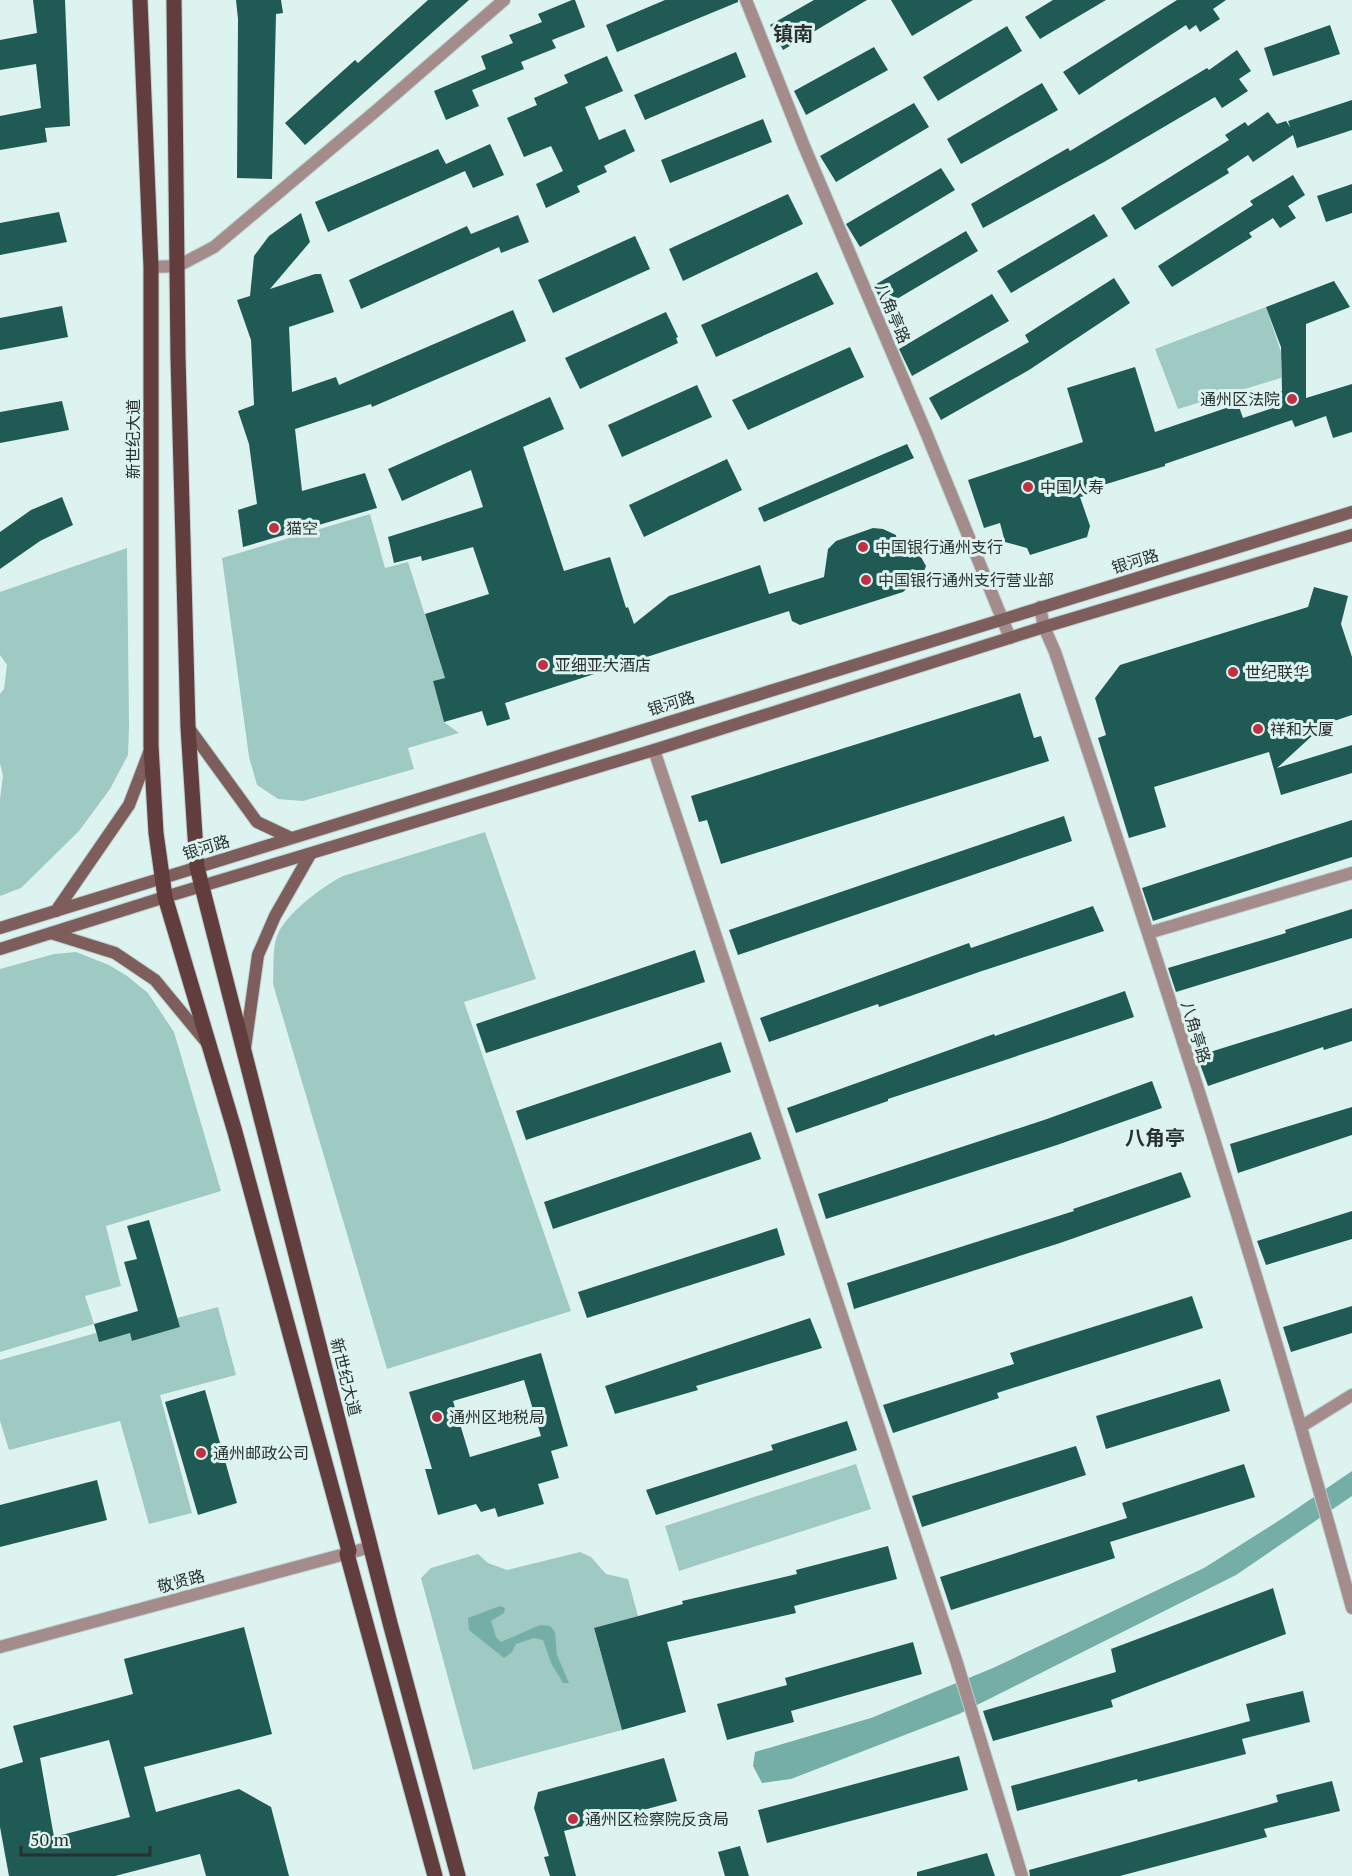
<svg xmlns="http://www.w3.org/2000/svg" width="1352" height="1876" font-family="'PT Serif','Noto Sans SC',serif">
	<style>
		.green { fill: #9fcac4 }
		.water { fill: #74aea7 }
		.building { fill: #1f5a54; fill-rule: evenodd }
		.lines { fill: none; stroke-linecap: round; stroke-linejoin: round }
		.minor-casing { stroke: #bdd0cd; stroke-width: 14 }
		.secondary-casing { stroke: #bdd0cd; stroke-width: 14 }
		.primary-casing { stroke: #bdd0cd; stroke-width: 17 }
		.minor { stroke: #a38c8b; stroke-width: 12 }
		.secondary { stroke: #7d5e5d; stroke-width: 12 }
		.primary { stroke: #623d3e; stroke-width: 15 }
		.poi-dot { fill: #c13042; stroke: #ddf3f0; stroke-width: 2 }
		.labels { text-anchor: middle; stroke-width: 6; stroke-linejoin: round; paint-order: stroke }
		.street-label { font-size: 16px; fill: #293130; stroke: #ddf3f0 }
		.poi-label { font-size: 16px; fill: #293130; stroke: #ddf3f0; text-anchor: start }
		.quarter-label { font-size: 20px; font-weight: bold; fill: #293130; stroke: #ddf3f0 }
	</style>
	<rect width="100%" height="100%" fill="#ddf3f0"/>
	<path class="green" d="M1266,307l15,45v26l-103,31 -23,-60z
		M370,514l15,54 23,-6 37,116 -12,3 11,41 15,11 -51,15 6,21 -111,32 -25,-2 -21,-14 -8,-28 -27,-199z
		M127,548l2,178 -1,29 -18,34 -31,42 -58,57 -21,8v-97l3,-23 -3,-13v-69l4,-5 3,-24 -7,-10v-63z
		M485,832l51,147 -72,23 107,309 -184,58 -114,-385c1,-14 -1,-34 4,-48 8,-22 46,-50 66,-60z
		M76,952l33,13 18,11 21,17 26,39 47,159 -115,35 15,60 -36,10 9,28 -94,28v-383l54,-15z
		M218,1307l18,68 -76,20 32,118 -43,11 -29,-103 -111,29 -9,-29v-61l96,-27 3,8 31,-8 3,8 47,-14 -3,-9z
		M856,1464l15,45 -192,62 -14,-45z
		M580,1552l11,5 15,17 22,5 10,37 -44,13 28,101 -149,40 -52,-192 10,-10 47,-14 10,9 19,7z"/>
	<path class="water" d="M1352,1471v25l-116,79 -277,139 -168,65 -29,4 -9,-17 2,-14 116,-34 122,-50 57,-27 154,-73 79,-50z
		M500,1606l5,2 -1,5 -13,8 5,16 5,5 39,-17 10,1 5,6 2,23 12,28h-6l-12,-20 -8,-23 -9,-2 -18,6 -4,8 -8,6 -35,-28 -1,-12z"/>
	<path class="building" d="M33,0h32l5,126 -25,2 2,14 -47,8v-34l41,-8 -5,-44 -36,6v-30l37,-7z
		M236,0h45l2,13 -7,1 -4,165 -35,-1 1,-159z
		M428,0h41l-164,145 -20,-22 70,-63 3,3z
		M572,0h3l10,27 -33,13 4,8 -35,14 3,7 -52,21 7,16 -33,14 -12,-29 52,-22 -5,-13 32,-13 -4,-8 33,-13 -4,-8z
		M665,0h73v2l-121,50 -11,-27z
		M814,0h53l-84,50 -13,-25z
		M891,0h82l-61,36z
		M1053,0h53l-66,39 -15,-22z
		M1177,0h49l-13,9 7,10 -20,13 -4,-7 -7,5 -3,-5 -107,70 -16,-23z
		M1330,25l10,29 -67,22 -9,-28z
		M1007,26l15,25 -84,50 -15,-24z
		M874,47l14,23 -82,45 -12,-24z
		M1237,50l14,21 -12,8 9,12 -26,17 -7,-11 -111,65 -121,66 -12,-24 97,-56 2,3 137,-83 2,2z
		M736,52l10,25 -101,43 -11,-25z
		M607,56l16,35 -38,16 14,33 26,-11 10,22 -31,15 3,6 -30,14 3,6 -34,16 -10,-24 27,-13 -12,-25 -27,11 -17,-39 30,-13 -3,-7 34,-15 -4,-8z
		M1042,83l16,27 -97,54 -14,-25z
		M1352,100v30l-55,18 -4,-13 -40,27 -5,-7 -21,14 2,4 -94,57 -14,-22 108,-68 -4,-5 20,-13 3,4 20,-14 9,12 9,-3 4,6 -2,-6z
		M914,103l15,24 -93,55 -16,-26z
		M763,119l9,23 -102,41 -9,-23z
		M490,144l14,31 -31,13 -8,-17 -137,61 -13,-30 123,-53 8,15z
		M941,168l14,22 -95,57 -14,-23z
		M1293,175l12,20 -17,11 8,12 -16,10 -7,-10 -24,15 3,4 -80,50 -14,-21 95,-61 -3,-4z
		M1352,184v29l-26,9 -9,-26z
		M788,194l15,30 -120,57 -14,-32z
		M59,212l8,30 -67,13v-32z
		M301,213l9,29 -40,47 45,-15h6l13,38 -45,15 3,65 44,-15 3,8 174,-75 13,31 -154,66 -1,-3 -76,25 7,62 63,-18 12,35 -134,39 -5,-37 19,-6 -8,-60 -11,-33 16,-6 -3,-65 -14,-40 13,-4 4,-40 15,-20z
		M1094,214l14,22 -97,57 -14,-22z
		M518,215l11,27 -28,11 -2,-6 -138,62 -12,-29 118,-54 4,8z
		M966,231l12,20 -93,55 -12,-20z
		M635,236l15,33 -97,44 -15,-33z
		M817,272l17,32 -118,53 -15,-32z
		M1114,278l16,25 -101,67 -88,50 -12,-22 100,-56 -4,-7z
		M1334,281l16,26 -44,17v74l46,-14v48l-19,6 -7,-22 -31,11 -3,-7 -127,44v2l-78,24 2,5 -9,2 10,29 -3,11 -57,18 -3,-7 -22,-6 -5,-19 -16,5 -16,-48 115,-38 -16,-54 68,-21 20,65 83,-28 5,14 33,-11 -4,-13 10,-3 -1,-44 -15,-40z
		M992,294l17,27 -97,55 -13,-27z
		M62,306l6,31 -68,13v-32z
		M666,312l12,25 -2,1 2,5 -98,46 -15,-31z
		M850,347l14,30 -116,53 -16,-30z
		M697,385l15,32 -90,40 -14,-32z
		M550,397l14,32 -41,18 41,124 46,-14 16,51 2,-1 6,17 35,-28 91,-31 9,29 55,-17 4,-28 8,-8 37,-13 10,1 13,6 1,10 15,-4 14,25 -3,8 -20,18 -103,33 -8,-4 -3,-10 -284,92 5,16 -23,7 -5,-15 -38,11 -11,-41 12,-3 -20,-64 64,-20 -16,-47 -51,14 -1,-5 -27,7 -6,-26 95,-30 -12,-37 -69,31 -14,-32z
		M62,401l7,29 -69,13v-31z
		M907,444l7,14 -150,64 -6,-14z
		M727,459l15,31 -98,47 -15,-32z
		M62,497l11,28 -33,16 -40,28v-37l31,-22z
		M1314,587l34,9 -7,28 11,33v58l-27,9 -48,44 75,-23v28l-71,22 -12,-43 -115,35 12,40 -37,11 -31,-100 8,-3 -11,-37 25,-33 188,-58z
		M1020,693l14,45 7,-2 8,25 -328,103 -14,-44 -8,2 -8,-26z
		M1064,816l8,25 -334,114 -9,-25z
		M1352,820v37l-199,64 -11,-33z
		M1093,906l11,25 -125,41 -100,35 -1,-3 -109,38 -9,-24 209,-75 2,5z
		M1352,909v29l-176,54 -8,-24 118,-35 -1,-3z
		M695,950l10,32 -219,71 -10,-29z
		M1125,991l9,26 -246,82v2l-92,32 -9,-25 207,-74 1,2z
		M1352,1008v33l-28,9 -1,-3 -115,39 -11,-30z
		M721,1042l10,30 -205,68 -10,-29z
		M1152,1081l10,27 -105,37 -231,74 -8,-25 229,-75z
		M1352,1107v28l-114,38 -8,-29z
		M751,1132l10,27 -208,70 -9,-27z
		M1181,1172l10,25 -131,46 -206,66 -7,-26 227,-72 -1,-2z
		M1352,1211v28l-86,26 -9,-24z
		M149,1220l31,107 -48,14 -2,-8 -31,9 -5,-18 44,-13 -14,-49 13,-3 -10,-33z
		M777,1228l8,27 -198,63 -9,-26z
		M1192,1296l11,32 -206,65 2,5 -106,35 -10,-28 131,-41 -4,-11z
		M1352,1306v27l-61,19 -8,-25z
		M810,1318l12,30 -126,38 2,4 -83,24 -10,-28z
		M541,1353l27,93 -17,5 8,27 -21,6 6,20 -46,13 -3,-9 -14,4 -5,-8 -38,11 -13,-46h7l-23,-77zM524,1380l17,56 -71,21 -17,-56z
		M1220,1379l10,32 -124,38 -10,-33z
		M205,1390l32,113 -39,12 -33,-113z
		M847,1421l10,29 -201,65 -10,-25 127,-40 -2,-5z
		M1076,1446l10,29 -164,52 -10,-31z
		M1244,1464l11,33 -145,45 5,16 -164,52 -11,-33 187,-59 -5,-15z
		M97,1480l10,40 -107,27v-42z
		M888,1546l9,33 -103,27 2,7 -129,29 19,70 -64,18 -28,-102 89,-24 -1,-3 115,-27 -1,-4z
		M1273,1588l13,46 -175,66 2,7 -120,34 -10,-30 133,-39 -5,-23z
		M244,1627l28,107 -128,33 12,45 83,-23 32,18 18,69h-83l-6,-22 -85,22h-106l-9,-49v-58l23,-7 -10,-36 120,-32 -9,-35zM109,1740l21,77 -76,20 -14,-79z
		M913,1642l9,32 -131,37 3,11 -67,18 -10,-36 70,-19 -2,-7z
		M1303,1691l7,31 -68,17 4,15 -108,28 -1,-3 -120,32 -6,-25 239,-65 -4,-17z
		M959,1756l9,34 -201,53 -9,-33z
		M664,1758l13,43 -113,30 12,45h-26l-6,-19 5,-1 -15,-48 4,-16z
		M1332,1781l8,30 -76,18 3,8 -147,39h-90l-1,-6 249,-68 -2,-7z
		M740,1846l9,30h-24l-7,-24z
		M987,1853l8,23h-78v-4z"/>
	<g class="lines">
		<g class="minor-casing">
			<path id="minor" d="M746,0l58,146 121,284 85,208
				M151,267l27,-1 36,-19 163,-137 127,-110
				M1040,607l4,20 11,25c106,316 209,634 297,956
				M654,750l302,910 66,216
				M1148,933l204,-60
				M1302,1426l50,-31
				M0,1647l371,-100"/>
		</g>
		<g class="secondary-casing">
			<path id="secondary" d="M188,727l69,95 34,16
				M56,911l73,-106 21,-55
				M0,928l1352,-416
				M51,933l64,20 40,27 52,63
				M0,949l165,-52 489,-147 390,-123 308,-92
				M245,1048l13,-93 17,-39 36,-63"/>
		</g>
		<g class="primary-casing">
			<path id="primary" d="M140,0l11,267v479l5,87 9,64 70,235 114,419 -2,3 88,322
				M174,0l4,357 10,370 9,140 193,756 68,253"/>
		</g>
		<use href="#minor" class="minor"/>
		<use href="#secondary" class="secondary"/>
		<use href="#primary" class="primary"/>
	</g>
	<g class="poi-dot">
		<circle cx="1292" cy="399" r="6"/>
		<circle cx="1028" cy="487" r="6"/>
		<circle cx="274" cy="528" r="6"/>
		<circle cx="863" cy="547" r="6"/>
		<circle cx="866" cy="580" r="6"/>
		<circle cx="543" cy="665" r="6"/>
		<circle cx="1233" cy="672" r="6"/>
		<circle cx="1258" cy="729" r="6"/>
		<circle cx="437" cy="1417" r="6"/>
		<circle cx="201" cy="1453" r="6"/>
		<circle cx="573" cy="1819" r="6"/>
	</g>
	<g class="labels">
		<g class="street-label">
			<text transform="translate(893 313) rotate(67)" y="6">八角亭路</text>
			<text transform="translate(133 439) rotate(-90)" y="6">新世纪大道</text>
			<text transform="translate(1135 561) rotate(-17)" y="6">银河路</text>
			<text transform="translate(671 703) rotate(-17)" y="6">银河路</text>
			<text transform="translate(206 847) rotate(-17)" y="6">银河路</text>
			<text transform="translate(1196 1032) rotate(73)" y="6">八角亭路</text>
			<text transform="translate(346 1377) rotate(76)" y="6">新世纪大道</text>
			<text transform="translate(181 1581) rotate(-15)" y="6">敬贤路</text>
		</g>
		<g class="poi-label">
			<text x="1280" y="405" text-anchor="end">通州区法院</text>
			<text x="1040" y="493">中国人寿</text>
			<text x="286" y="534">猫空</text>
			<text x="875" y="553">中国银行通州支行</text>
			<text x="878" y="586">中国银行通州支行营业部</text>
			<text x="555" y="671">亚细亚大酒店</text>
			<text x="1245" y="678">世纪联华</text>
			<text x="1270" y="735">祥和大厦</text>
			<text x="449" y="1423">通州区地税局</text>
			<text x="213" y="1459">通州邮政公司</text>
			<text x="585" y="1825">通州区检察院反贪局</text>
		</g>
		<g class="quarter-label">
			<text x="793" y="41">镇南</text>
			<text x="1155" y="1145">八角亭</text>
		</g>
	</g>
	<path d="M21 1846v9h129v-9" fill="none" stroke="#293130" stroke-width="3"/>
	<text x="30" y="1846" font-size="18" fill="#293130" stroke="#ddf3f0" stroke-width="4.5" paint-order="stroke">50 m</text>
</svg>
